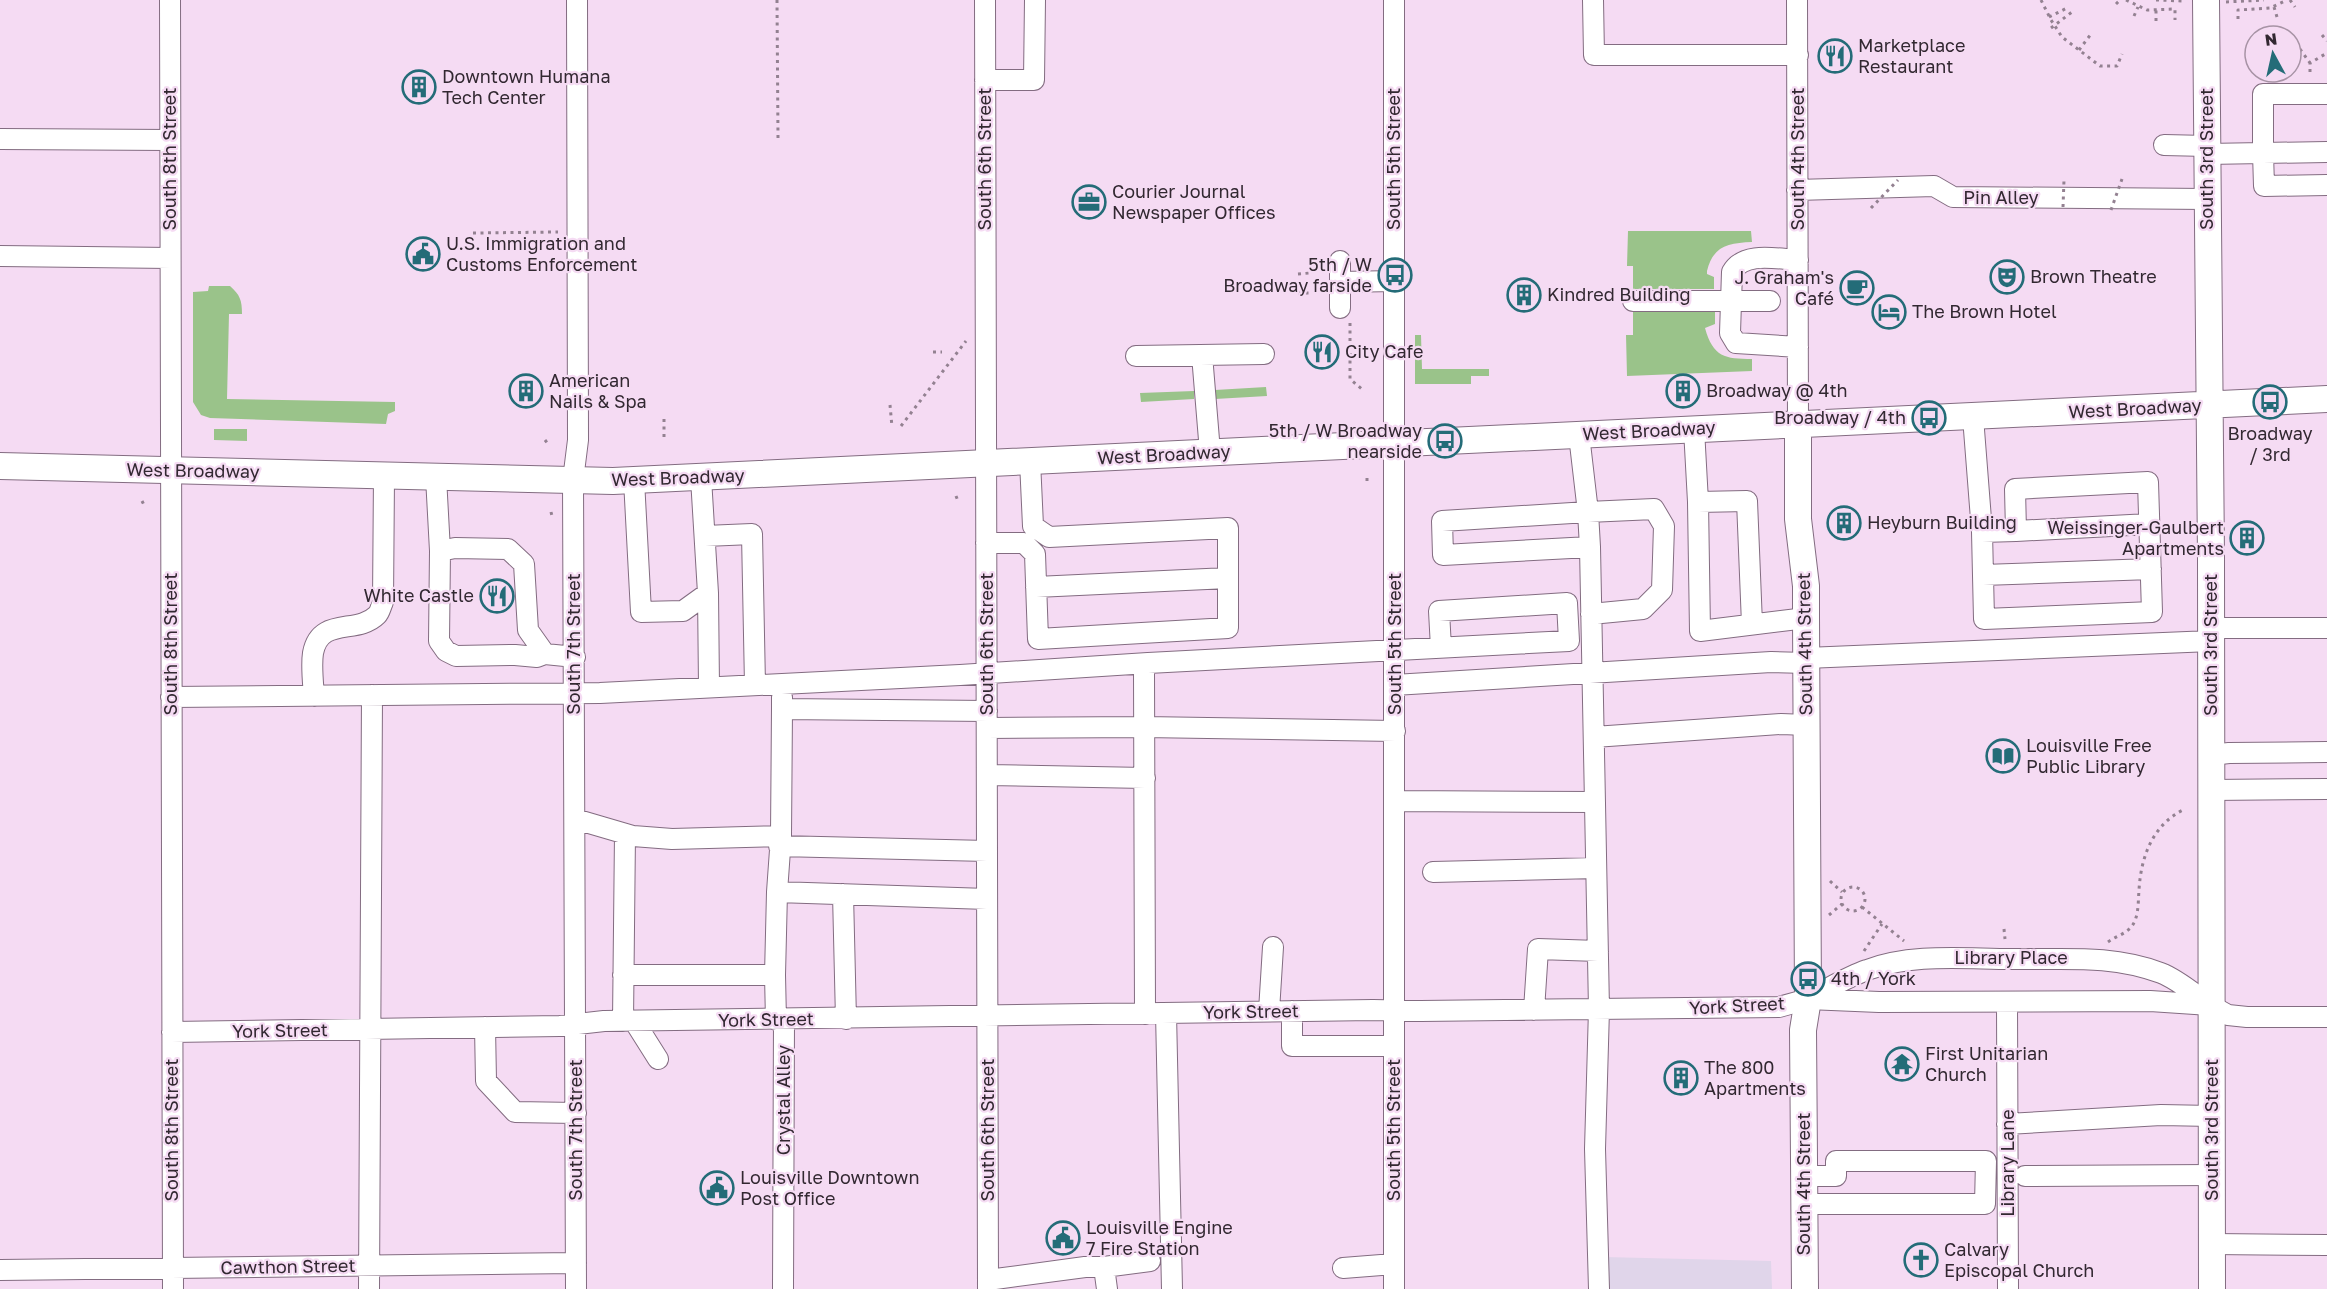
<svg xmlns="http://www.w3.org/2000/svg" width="2327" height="1289" font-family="'Golos Text',sans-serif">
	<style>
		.education { fill: #e0d5ea }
		.green { fill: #9ac38a }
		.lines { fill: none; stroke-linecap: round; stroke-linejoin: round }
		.minor-casing { stroke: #836c81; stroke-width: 22 }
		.major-casing { stroke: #836c81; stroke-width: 28 }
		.path { stroke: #938191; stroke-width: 3; stroke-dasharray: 3 4.5; stroke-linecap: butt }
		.minor { stroke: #fff; stroke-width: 20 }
		.major { stroke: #fff; stroke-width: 26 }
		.path-bridge { stroke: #938191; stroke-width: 3; stroke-dasharray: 3 4.5; stroke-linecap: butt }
		.labels { text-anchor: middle; stroke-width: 4.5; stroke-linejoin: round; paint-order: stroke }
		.poi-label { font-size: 18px; fill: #322831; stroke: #f5dbf3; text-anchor: start }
		.street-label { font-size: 18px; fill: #322831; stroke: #f5dbf3 }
	</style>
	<rect width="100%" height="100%" fill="#f5dbf3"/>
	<path class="education" d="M1604,1257l167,4 1,28h-168z"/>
	<path class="green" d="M1628,231h123l1,11c-24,1 -39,4 -45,29v3l7,3v12h-81v-23h-6z
		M209,286h21c10,9 12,14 12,28h-13l-2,85 168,3v9l-7,3 -2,10 -176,-6 -9,-3 -8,-13v-110l15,-1z
		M1633,311l82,1v12l-10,4c8,29 20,31 47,31v12l-125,5 -1,-41h7z
		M1415,335h6l1,34h67v7h-18v8h-56z
		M1266,387l1,9 -52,3v-9z
		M1194,391v8l-53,3 -1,-9z
		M214,429h33v12l-33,-1z"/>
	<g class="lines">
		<g class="minor-casing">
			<path id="minor" d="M170,0l3,1289
				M985,0l3,1289
				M1394,0v1289
				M1593,0l1,55h204
				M1797,0l1,424
				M985,80h49l1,-80
				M0,139l170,1
				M2164,145l43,1
				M2327,152l-64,1 1,33 63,-1
				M2207,154l56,-1v-59h64
				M1797,190l137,-4 19,11 254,2
				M0,256l170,2
				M1798,260c-21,-1 -54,-9 -66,12l-2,61 6,10 62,4
				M1340,282l55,-1
				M1633,301h137
				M1340,308v-47
				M1202,355l8,97
				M1136,356l128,-2
				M1973,417l9,115 2,87 168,-7 -4,-130 -133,7 1,42 -34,1
				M1694,429l4,73
				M1579,435l9,77 -146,9 1,34 147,-8 -2,-35 66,-3 10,17 -2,64 -19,19 -52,5
				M436,477l4,74 -1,90 7,10 10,5 59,-1 22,2 8,-3
				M634,480l7,132 42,-1 25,-18 -7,-115
				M2016,531l133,-7
				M705,536l47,-2 3,151
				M986,543h38l11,11 3,85 190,-11v-100l-179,9 -16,-11 -3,-65
				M1590,547l9,462 -4,140 4,140
				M440,551l15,-3 53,1 16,15 4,66 17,24 30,3
				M1983,575l168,-6
				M1036,587l192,-9
				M708,593l1,94
				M1752,624l-5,-123 -49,1 2,129 106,-13
				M2211,628h116
				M1806,658l405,-17
				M1394,685l377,-23 35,1
				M314,696c-1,-14 -3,-30 -1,-43 7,-37 44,-18 64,-38 3,-3 4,-9 6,-13l1,-126
				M171,697l429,-4 360,-18 188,-12
				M782,697v12l205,2
				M782,709l-1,127 -4,56 210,7
				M987,728l157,-1 251,4
				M1594,737l187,-13 26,1
				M2211,755l18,-2 98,-1
				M987,775l158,3
				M2211,790l116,-1
				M1394,801l201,1
				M575,819l58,17 39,3 109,-3
				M779,846l208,5
				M1433,872l163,-4
				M843,894l3,125
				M623,975h152l1,45
				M775,975l2,-83
				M1809,998c19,-9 38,-21 58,-28 45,-17 97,-11 145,-11 51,1 98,-5 149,14 18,7 33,21 49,32
				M2007,1002l1,287
				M1534,1010l4,-61 60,2
				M1269,1011l4,-64
				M1292,1011v35h102
				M1166,1013l6,276
				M1145,1014l-1,-344 4,-7 421,-22 -2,-38 -128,8 2,37
				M623,1021l2,-187
				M634,1021l24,38
				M485,1027l1,54 29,31 61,1
				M172,1032l388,-6 44,-5 769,-11 48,1 358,-4 29,-8 71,3 271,-1 60,4 18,10 19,2h80
				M2007,1124l154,-9 51,1
				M1804,1176h32v-15h150l-1,43h-181
				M2025,1176l187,-1
				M2212,1244l115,1
				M1104,1267l3,22
				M1343,1268l51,-4
				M0,1270l576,-7
				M988,1280l97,-13h19l46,-6
				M369,1289l3,-594
				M576,1289l-3,-809 5,-40 -1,-440
				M783,1289l1,-270"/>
		</g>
		<g class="major-casing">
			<path id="major" d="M2206,0l5,559 1,730
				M1798,424v95l8,67v32l2,381 -5,31 2,259
				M0,466l613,15 1714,-82"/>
		</g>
		<path class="path" d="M777,0l1,138
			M2041,0l10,20 11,17 38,29h17l5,-12
			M2126,0l21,10 28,-1v11
			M2156,0l28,1
			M2290,0l5,7
			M2226,2l38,-2
			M2116,4l4,-4
			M2274,7l3,10
			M2134,16l4,-9
			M2049,17l20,-10
			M2238,19v-9l32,-2 17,-8
			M2156,21v-11
			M2051,28l21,-16
			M2322,35l5,6
			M2300,49l10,14
			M2079,50l12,-16
			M2310,72v-9l17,-10
			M473,233l85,-1
			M1298,274l12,-1
			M1298,293h12
			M1350,323v56l13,11
			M933,352h9
			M890,405l2,22
			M901,426l65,-85
			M664,437v-22
			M545,440l3,4
			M1367,478v4
			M956,496l2,5
			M142,501l3,6
			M551,512l1,4
			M1830,881l12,11
			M1841 899a12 12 0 1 1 24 0a12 12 0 1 1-24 0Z
			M1862,907l42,34
			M1829,915l13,-11
			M2004,929l1,10
			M2108,942c8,-6 18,-8 24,-16 7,-10 6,-24 7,-36 2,-34 14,-66 46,-81
			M1864,951l18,-27"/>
		<use href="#minor" class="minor"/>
		<use href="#major" class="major"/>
		<path class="path-bridge" d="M2063,207l1,-27
			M1871,208l27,-28
			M2111,210l11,-31"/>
	</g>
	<defs>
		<g id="restaurant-ring" transform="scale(1.725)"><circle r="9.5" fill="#f5dbf3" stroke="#246c78" stroke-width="1.5"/><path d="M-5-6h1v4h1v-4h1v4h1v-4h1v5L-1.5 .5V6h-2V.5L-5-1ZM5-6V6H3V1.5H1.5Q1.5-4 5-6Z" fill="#246c78"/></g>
		<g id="building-ring" transform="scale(1.725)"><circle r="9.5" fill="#f5dbf3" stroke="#246c78" stroke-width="1.5"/><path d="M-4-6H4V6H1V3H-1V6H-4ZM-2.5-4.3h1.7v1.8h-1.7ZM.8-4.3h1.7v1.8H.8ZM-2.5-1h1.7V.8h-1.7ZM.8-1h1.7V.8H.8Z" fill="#246c78"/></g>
		<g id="office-ring" transform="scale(1.725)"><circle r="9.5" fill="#f5dbf3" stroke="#246c78" stroke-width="1.5"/><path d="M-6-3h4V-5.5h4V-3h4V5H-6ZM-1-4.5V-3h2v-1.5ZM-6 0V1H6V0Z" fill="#246c78"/></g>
		<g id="civic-ring" transform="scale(1.725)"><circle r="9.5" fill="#f5dbf3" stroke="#246c78" stroke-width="1.5"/><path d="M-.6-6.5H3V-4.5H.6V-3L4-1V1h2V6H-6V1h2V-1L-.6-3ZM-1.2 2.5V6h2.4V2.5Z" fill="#246c78"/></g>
		<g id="bus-ring" transform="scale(1.725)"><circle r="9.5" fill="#f5dbf3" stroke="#246c78" stroke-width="1.5"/><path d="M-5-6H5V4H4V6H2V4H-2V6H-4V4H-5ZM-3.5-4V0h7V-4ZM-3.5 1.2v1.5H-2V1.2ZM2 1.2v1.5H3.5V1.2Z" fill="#246c78"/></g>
		<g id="theatre-ring" transform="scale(1.725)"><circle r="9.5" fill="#f5dbf3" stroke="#246c78" stroke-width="1.5"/><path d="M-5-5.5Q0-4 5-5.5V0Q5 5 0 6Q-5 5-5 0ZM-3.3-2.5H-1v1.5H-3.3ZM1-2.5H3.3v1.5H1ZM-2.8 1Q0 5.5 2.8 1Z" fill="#246c78"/></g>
		<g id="cafe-ring" transform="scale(1.725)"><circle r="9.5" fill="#f5dbf3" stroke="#246c78" stroke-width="1.5"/><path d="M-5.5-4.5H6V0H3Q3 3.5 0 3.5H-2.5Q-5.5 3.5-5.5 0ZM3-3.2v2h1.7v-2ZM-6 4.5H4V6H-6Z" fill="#246c78"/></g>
		<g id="hotel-ring" transform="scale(1.725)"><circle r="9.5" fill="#f5dbf3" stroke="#246c78" stroke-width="1.5"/><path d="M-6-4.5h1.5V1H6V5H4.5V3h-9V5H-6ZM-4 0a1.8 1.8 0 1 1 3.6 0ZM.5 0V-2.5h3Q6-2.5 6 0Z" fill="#246c78"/></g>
		<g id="library-ring" transform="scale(1.725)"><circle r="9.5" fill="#f5dbf3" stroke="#246c78" stroke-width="1.5"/><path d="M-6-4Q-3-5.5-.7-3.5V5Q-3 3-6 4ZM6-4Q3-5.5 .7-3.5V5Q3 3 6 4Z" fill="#246c78"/></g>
		<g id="temple-ring" transform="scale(1.725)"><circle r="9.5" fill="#f5dbf3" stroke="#246c78" stroke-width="1.5"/><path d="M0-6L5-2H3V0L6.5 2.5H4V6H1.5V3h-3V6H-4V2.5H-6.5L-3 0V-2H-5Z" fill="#246c78"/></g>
		<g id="church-ring" transform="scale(1.725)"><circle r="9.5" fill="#f5dbf3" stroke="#246c78" stroke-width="1.5"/><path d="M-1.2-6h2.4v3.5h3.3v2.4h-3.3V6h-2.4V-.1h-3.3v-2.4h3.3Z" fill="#246c78"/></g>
	</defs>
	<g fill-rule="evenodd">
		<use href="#restaurant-ring" x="1835" y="56"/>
		<use href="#building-ring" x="419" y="87"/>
		<use href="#office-ring" x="1089" y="202"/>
		<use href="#civic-ring" x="423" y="254"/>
		<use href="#bus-ring" x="1395" y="275"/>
		<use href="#theatre-ring" x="2007" y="277"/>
		<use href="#cafe-ring" x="1857" y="288"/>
		<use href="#building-ring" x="1524" y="295"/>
		<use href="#hotel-ring" x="1889" y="312"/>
		<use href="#restaurant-ring" x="1322" y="352"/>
		<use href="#building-ring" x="526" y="391"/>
		<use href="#building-ring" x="1683" y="391"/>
		<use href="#bus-ring" x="2270" y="402"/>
		<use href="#bus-ring" x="1929" y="418"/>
		<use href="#bus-ring" x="1445" y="441"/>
		<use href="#building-ring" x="1844" y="523"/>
		<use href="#building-ring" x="2247" y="538"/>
		<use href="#restaurant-ring" x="497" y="596"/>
		<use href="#library-ring" x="2003" y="756"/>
		<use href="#bus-ring" x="1808" y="979"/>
		<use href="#temple-ring" x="1902" y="1064"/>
		<use href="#building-ring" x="1681" y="1078"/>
		<use href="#civic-ring" x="717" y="1188"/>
		<use href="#civic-ring" x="1063" y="1238"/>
		<use href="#church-ring" x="1921" y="1260"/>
	</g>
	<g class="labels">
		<g class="poi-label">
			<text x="1858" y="52">Marketplace<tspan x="1858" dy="21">Restaurant</tspan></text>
			<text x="442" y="83">Downtown Humana<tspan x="442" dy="21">Tech Center</tspan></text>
			<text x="1112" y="198">Courier Journal<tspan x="1112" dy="21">Newspaper Offices</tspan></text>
			<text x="446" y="250">U.S. Immigration and<tspan x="446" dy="21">Customs Enforcement</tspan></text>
			<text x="1372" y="271" text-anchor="end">5th / W<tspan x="1372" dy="21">Broadway farside</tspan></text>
			<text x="2030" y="283">Brown Theatre</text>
			<text x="1834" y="284" text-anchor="end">J. Graham's<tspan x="1834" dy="21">Café</tspan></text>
			<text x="1547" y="301">Kindred Building</text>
			<text x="1912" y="318">The Brown Hotel</text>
			<text x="1345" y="358">City Cafe</text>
			<text x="549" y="387">American<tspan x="549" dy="21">Nails &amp; Spa</tspan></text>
			<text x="1706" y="397">Broadway @ 4th</text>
			<text x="1906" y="424" text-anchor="end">Broadway / 4th</text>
			<text x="1422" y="437" text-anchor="end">5th / W Broadway<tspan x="1422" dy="21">nearside</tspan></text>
			<text x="2270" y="440" text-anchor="middle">Broadway<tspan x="2270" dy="21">/ 3rd</tspan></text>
			<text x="1867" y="529">Heyburn Building</text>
			<text x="2224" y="534" text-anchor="end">Weissinger-Gaulbert<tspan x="2224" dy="21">Apartments</tspan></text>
			<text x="474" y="602" text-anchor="end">White Castle</text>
			<text x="2026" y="752">Louisville Free<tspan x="2026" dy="21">Public Library</tspan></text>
			<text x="1831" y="985">4th / York</text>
			<text x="1925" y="1060">First Unitarian<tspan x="1925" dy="21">Church</tspan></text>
			<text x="1704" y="1074">The 800<tspan x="1704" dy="21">Apartments</tspan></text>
			<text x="740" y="1184">Louisville Downtown<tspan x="740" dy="21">Post Office</tspan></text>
			<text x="1086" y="1234">Louisville Engine<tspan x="1086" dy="21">7 Fire Station</tspan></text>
			<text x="1944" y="1256">Calvary<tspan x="1944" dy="21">Episcopal Church</tspan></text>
		</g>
		<g class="street-label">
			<text transform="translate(170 159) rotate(-90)" y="6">South 8th Street</text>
			<text transform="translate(985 159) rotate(-90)" y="6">South 6th Street</text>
			<text transform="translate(1394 159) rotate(-90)" y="6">South 5th Street</text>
			<text transform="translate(1798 159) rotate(-90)" y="6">South 4th Street</text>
			<text transform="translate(2207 159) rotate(-90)" y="6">South 3rd Street</text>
			<text x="2001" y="204">Pin Alley</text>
			<text transform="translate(2135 409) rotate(-3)" y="6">West Broadway</text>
			<text transform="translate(1649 431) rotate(-3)" y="6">West Broadway</text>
			<text transform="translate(1164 455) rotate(-3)" y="6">West Broadway</text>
			<text transform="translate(193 471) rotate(1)" y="6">West Broadway</text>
			<text transform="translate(678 478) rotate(-2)" y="6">West Broadway</text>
			<text transform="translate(171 644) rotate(-90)" y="6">South 8th Street</text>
			<text transform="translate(574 644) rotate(-90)" y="6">South 7th Street</text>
			<text transform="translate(987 644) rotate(-90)" y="6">South 6th Street</text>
			<text transform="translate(1395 644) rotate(-90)" y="6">South 5th Street</text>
			<text transform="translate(1805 644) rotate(-91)" y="6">South 4th Street</text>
			<text transform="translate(2211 645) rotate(-90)" y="6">South 3rd Street</text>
			<text x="2011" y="964">Library Place</text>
			<text transform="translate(1737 1006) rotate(-3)" y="6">York Street</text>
			<text transform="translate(1251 1012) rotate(-1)" y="6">York Street</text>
			<text transform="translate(766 1020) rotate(-1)" y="6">York Street</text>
			<text transform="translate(280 1031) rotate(-1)" y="6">York Street</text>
			<text transform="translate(784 1100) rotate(-90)" y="6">Crystal Alley</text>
			<text transform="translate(172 1130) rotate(-90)" y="6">South 8th Street</text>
			<text transform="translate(576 1130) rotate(-90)" y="6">South 7th Street</text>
			<text transform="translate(988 1130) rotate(-90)" y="6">South 6th Street</text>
			<text transform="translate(1394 1130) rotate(-90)" y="6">South 5th Street</text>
			<text transform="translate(2212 1130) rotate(-90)" y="6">South 3rd Street</text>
			<text transform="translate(2008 1163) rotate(-90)" y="6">Library Lane</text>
			<text transform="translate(1804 1184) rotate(-90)" y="6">South 4th Street</text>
			<text transform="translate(288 1267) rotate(-1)" y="6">Cawthon Street</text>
		</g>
	</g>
	<g transform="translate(2273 54) rotate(352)"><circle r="28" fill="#f5dbf3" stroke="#a793a5" stroke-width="1.5"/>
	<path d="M0-4.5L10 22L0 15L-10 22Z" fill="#246c78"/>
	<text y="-9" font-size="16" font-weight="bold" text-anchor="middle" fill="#322831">N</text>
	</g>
</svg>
